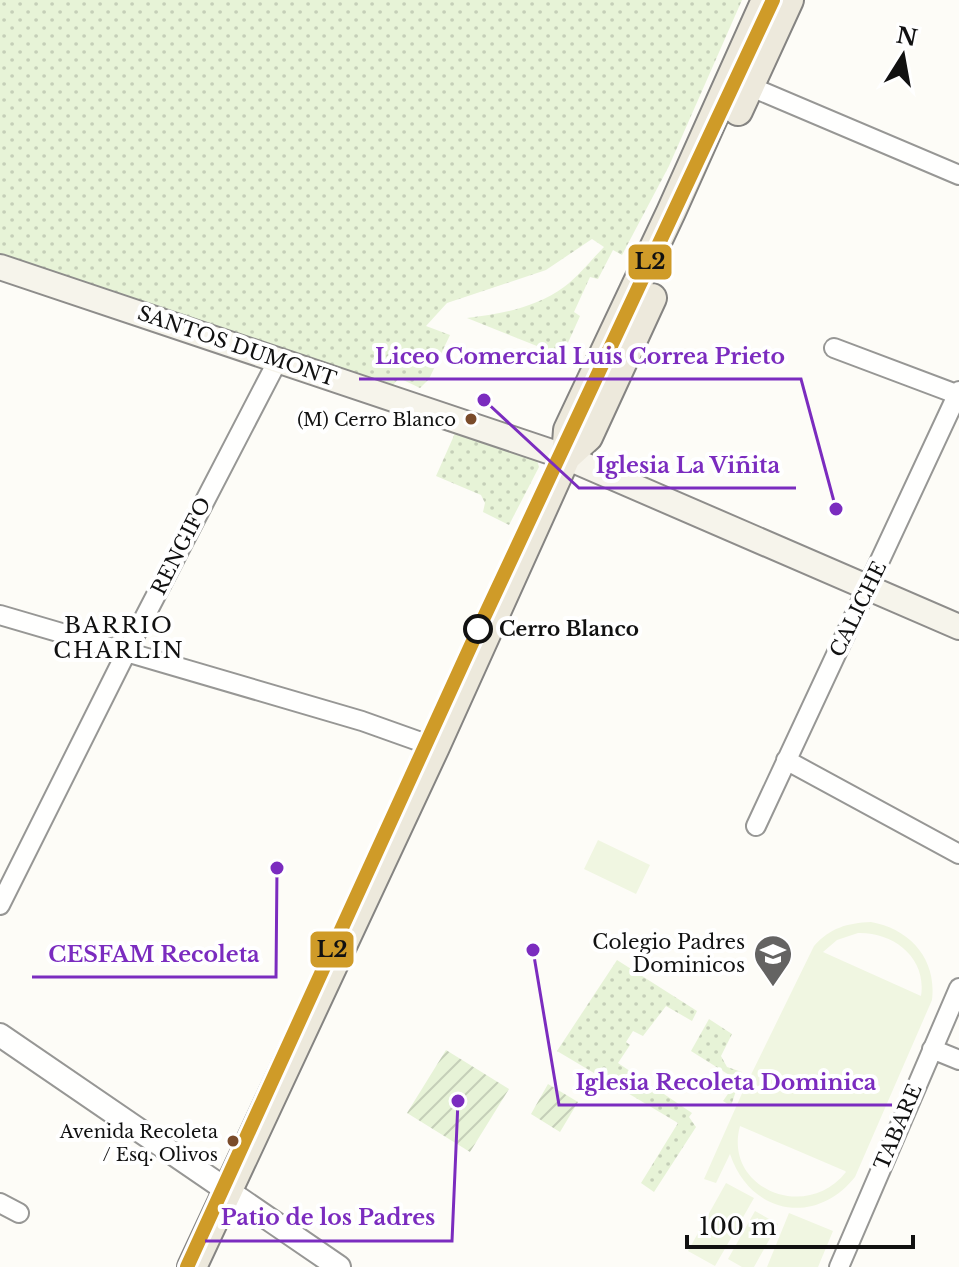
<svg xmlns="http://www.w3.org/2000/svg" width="959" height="1267" font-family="'Libre Baskerville',serif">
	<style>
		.grass { fill: url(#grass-dots) }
		.garden { fill: url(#garden-furrows) }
		.pitch { fill: #f0f6e1; fill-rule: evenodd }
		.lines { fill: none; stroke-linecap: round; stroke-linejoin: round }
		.minor-casing { stroke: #979795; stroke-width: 22 }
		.tertiary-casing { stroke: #979795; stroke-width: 26 }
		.secondary-casing { stroke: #8e8d8b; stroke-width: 28 }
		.primary-casing { stroke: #858482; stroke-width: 32 }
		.minor { stroke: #fffffe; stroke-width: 18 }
		.tertiary { stroke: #fffffe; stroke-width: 22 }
		.secondary { stroke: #f6f4eb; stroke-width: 24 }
		.primary { stroke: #ede9dc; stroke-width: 28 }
		.metro-1-casing { stroke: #fff; stroke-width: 20 }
		.metro-1 { stroke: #cf9b28; stroke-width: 14 }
		.bus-dot { fill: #7a4b2a; stroke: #fff; stroke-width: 3 }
		.stop-dot { fill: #fff; stroke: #111; stroke-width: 4 }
		.labels { text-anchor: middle; stroke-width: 8; stroke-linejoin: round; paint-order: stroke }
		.bus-label { font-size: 18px; fill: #111; stroke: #fff; text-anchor: end }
		.street-label { font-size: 20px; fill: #111; stroke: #fff }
		.stop-label { font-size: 20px; font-weight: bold; fill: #111; stroke: #fff; text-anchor: start }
		.poi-label { font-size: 20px; fill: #111; stroke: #fff; text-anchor: end }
		.neighbourhood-label { font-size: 22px; letter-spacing: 2px; fill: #111; stroke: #fff }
		.leader { fill: none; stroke: #7b2cbf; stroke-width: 3 }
		.callout-dot { fill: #7b2cbf; stroke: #fff; stroke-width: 3 }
		.callout-label { font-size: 22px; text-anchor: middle; font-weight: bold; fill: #7b2cbf; stroke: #fff; stroke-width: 8; stroke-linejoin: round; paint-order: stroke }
		.line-badge { stroke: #fff; stroke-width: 3 }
		.pale-badge-label { font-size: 22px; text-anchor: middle; font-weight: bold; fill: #111 }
	</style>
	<defs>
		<pattern id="grass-dots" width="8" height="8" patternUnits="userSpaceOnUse" patternTransform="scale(2)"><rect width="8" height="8" fill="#e7f3d7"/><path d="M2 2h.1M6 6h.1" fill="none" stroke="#c5cfb8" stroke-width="1.8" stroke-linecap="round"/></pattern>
		<pattern id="garden-furrows" width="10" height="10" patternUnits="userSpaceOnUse" patternTransform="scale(2)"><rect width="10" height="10" fill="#e7f3d7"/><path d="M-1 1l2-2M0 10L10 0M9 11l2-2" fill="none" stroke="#c5cfb8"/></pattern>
	</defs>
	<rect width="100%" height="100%" fill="#fdfcf7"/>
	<path class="grass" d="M0,0h742l-73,166 -47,89 -9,-5 -15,29 -8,-2 -16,35 6,4 -18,40 -95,-38c34,-4 68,-10 97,-31 15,-11 27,-27 40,-40l-12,-8 -46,31 -99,33 -21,23 24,9 -21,44 -9,9 -21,-10 -11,13 -388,-138z
		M456,431l80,26 3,10 -30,58 -26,-13 2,-9 -4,-8 -45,-19z
		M617,960l80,51 -5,10 -26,-15 -23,30 -10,-5 -7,11 4,3 -12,18 74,50 -3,4 7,10 -42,65 -13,-9 37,-60 -121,-72z
		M709,1019l23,15 -11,22 6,11 15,5 -11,34 -8,-5 12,-17 -1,-6 -43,-27z"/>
	<path class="garden" d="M446,1050l63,39 -39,63 -63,-39z
		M548,1084l30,18 -18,30 -29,-18z"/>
	<path class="pitch" d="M598,840l52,25 -14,29 -52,-25z
		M871,922c39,7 66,37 61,78l-77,177c-40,50 -105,37 -125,-23l-14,29 -12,-4 40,-90 70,-143c16,-18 33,-23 57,-24zM858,933c36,-1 69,25 63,63l-98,-44 14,-12zM740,1126l105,45 1,1c-40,51 -123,16 -106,-46z
		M726,1183l28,15 -39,68 -27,-15z
		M755,1211l23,13 -24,43h-12l-14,-8z
		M789,1213l44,18 -15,36h-51z"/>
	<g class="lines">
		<g class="minor-casing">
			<path id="minor" d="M749,86l210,89
				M834,348l125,47
				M0,615l362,106 73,26
				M786,760l173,94
				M756,826l203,-435
				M0,905l127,-254 151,-291
				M932,1049l27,11
				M0,1203l19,10
				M839,1267l120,-279"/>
		</g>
		<g class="tertiary-casing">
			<path id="tertiary" d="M0,1035l339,232"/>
		</g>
		<g class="secondary-casing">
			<path id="secondary" d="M0,267l566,190 393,170"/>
		</g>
		<g class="primary-casing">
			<path id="primary" d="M738,111l51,-111
				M566,457l22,-20 64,-139
				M192,1267l243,-520 131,-290 2,-27 103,-218 95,-212"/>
		</g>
		<use href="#minor" class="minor"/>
		<use href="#tertiary" class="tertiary"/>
		<use href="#secondary" class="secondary"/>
		<use href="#primary" class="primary"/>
		<g class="metro-1-casing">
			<path id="metro-1" d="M187,1267l291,-637 295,-630"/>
		</g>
		<use href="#metro-1" class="metro-1"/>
	</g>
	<defs>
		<g id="school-pin" transform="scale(2)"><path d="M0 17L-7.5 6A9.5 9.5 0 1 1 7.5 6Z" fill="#646362" stroke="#fff"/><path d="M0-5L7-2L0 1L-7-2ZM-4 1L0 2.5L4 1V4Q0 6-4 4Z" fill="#fff"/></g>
	</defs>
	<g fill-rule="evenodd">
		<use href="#school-pin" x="773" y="954"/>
	</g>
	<g class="bus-dot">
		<circle cx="471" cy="419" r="7"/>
		<circle cx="233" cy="1141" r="7"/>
	</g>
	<circle class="stop-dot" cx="478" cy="629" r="13"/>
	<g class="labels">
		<g class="bus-label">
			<text x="456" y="426">(M) Cerro Blanco</text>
			<text x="218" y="1138">Avenida Recoleta<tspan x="218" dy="23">/ Esq. Olivos</tspan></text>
		</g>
		<g class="street-label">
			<text transform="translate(237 346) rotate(19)" y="7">SANTOS DUMONT</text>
			<text transform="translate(181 546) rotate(-63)" y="7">RENGIFO</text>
			<text transform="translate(858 609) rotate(-64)" y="7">CALICHE</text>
			<text transform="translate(898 1127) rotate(-67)" y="7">TABARE</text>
		</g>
		<g class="stop-label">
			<text x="499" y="636">Cerro Blanco</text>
		</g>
		<g class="poi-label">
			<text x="745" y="949">Colegio Padres<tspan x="745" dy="23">Dominicos</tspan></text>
		</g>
		<g class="neighbourhood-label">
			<text x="119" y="633">BARRIO<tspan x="119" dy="25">CHARLIN</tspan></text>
		</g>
	</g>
	<path class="leader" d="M836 509L801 379H359M484 400L579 488H796M277 868L276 977H32M533 950L559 1105H892M458 1101L452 1241H205"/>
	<g class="callout-dot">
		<circle cx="836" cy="509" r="8"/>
		<circle cx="484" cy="400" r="8"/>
		<circle cx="277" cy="868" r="8"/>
		<circle cx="533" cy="950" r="8"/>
		<circle cx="458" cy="1101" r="8"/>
	</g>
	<g class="callout-label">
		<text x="580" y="364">Liceo Comercial Luis Correa Prieto</text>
		<text x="688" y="473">Iglesia La Viñita</text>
		<text x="154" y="962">CESFAM Recoleta</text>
		<text x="726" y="1090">Iglesia Recoleta Dominica</text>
		<text x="328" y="1225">Patio de los Padres</text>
	</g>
	<g class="line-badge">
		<rect x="627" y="243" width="46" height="38" rx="8" fill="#cf9b28"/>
		<rect x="309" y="930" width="46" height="39" rx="8" fill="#cf9b28"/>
	</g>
	<g class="pale-badge-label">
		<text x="650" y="269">L2</text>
		<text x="332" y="957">L2</text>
	</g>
	<g transform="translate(903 56) rotate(11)" stroke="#ffffff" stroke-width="6" paint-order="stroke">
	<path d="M0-6L14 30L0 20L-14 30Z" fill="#111111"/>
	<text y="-12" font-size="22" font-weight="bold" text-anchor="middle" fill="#111111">N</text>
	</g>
	<path d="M687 1235v12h226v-12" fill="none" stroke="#111111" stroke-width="4"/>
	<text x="699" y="1235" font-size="24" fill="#111111" stroke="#ffffff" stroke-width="6" paint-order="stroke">100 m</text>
</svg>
